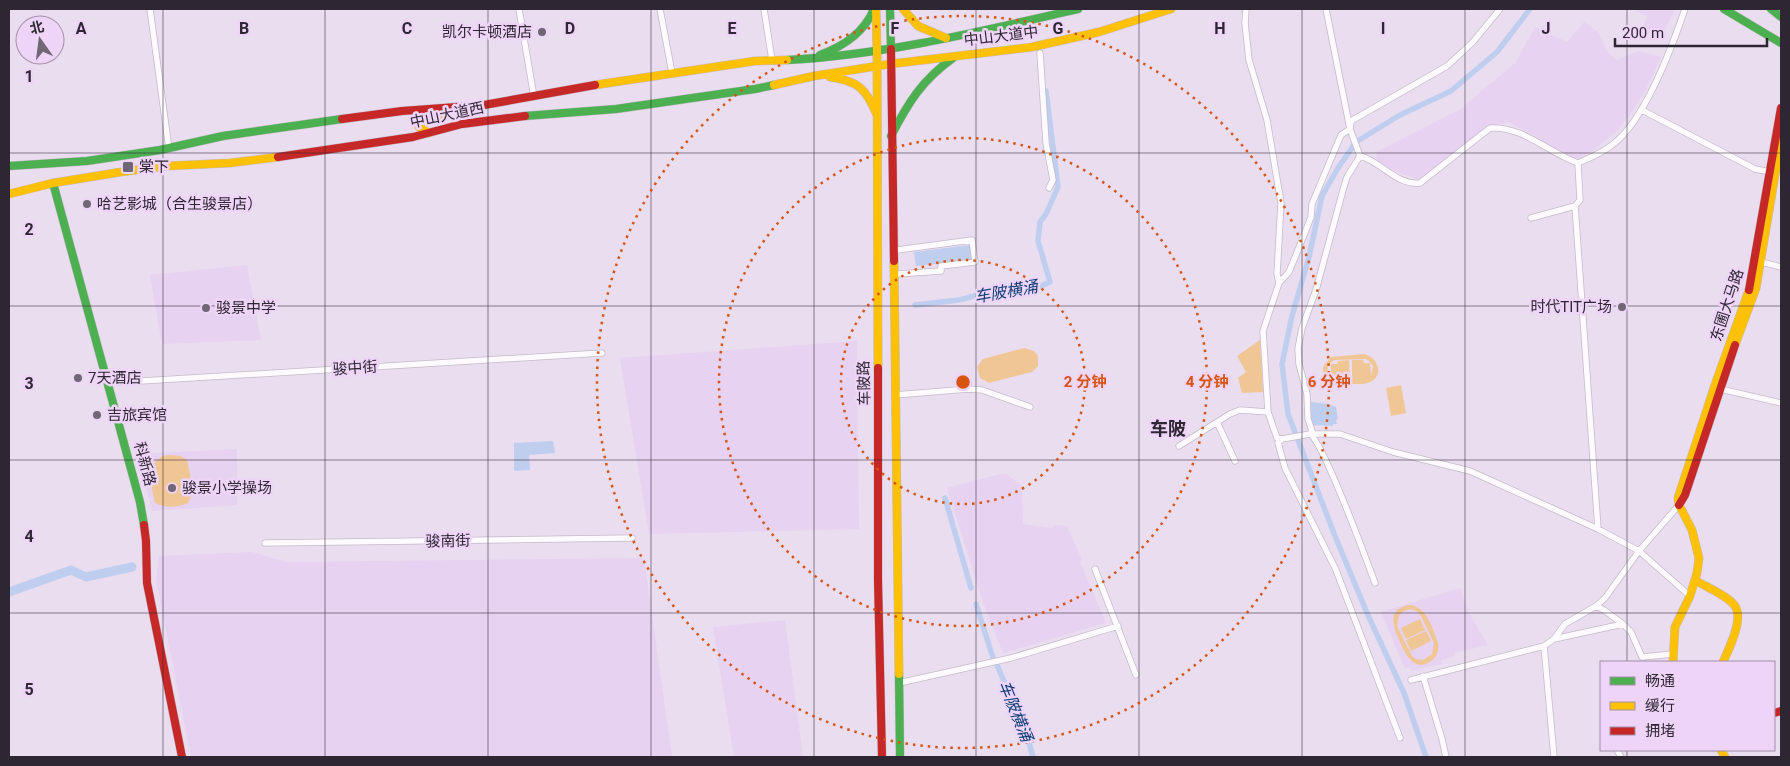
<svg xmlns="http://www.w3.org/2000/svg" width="1790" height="766" font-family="Roboto,'Noto Sans SC',sans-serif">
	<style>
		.built { fill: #e7d2f1 }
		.green { fill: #f0c694; fill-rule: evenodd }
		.water { fill: #bfceef }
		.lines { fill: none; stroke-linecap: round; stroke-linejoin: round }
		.canal { stroke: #bfceef; stroke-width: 5.5 }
		.river { stroke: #bfceef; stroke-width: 9 }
		.street-casing { stroke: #c4bac8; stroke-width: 7 }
		.fast-casing { stroke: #c4bac8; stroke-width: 9 }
		.slow-casing { stroke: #c4bac8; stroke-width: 9 }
		.jam-casing { stroke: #c4bac8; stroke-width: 9 }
		.street { stroke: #fcfafd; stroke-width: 5.5 }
		.fast { stroke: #4caf50; stroke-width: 8 }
		.slow { stroke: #ffc107; stroke-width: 8 }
		.jam { stroke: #c62828; stroke-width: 8 }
		.grid { fill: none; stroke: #2f2633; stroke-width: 1; stroke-opacity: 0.55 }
		.ring { fill: none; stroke: #d65410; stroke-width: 2.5; stroke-dasharray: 2.5 5 }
		.poi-dot { fill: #706675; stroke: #eed5f8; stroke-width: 2 }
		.labels { text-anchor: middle; stroke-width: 5; stroke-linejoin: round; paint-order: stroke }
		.poi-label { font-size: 15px; fill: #2f2633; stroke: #eed5f8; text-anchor: start }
		.street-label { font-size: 15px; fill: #2f2633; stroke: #eed5f8 }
		.water-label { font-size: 16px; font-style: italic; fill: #0c3d76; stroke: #eed5f8 }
		.quarter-label { font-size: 18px; font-weight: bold; fill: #2f2633; stroke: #eed5f8 }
		.grid-label { font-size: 16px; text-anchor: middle; font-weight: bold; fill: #2f2633; stroke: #eed5f8; stroke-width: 5; stroke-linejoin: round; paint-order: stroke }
		.centre { fill: #d65410; stroke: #eed5f8; stroke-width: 2.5 }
		.ring-label { font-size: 15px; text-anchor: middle; font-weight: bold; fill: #d65410; stroke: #eed5f8; stroke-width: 5; stroke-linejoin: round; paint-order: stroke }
	</style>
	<rect width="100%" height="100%" fill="#eaddf0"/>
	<path class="built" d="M1633,9h43l-16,29 -18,-10 6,-11z
		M1584,22l14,10 9,19 10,9 22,-9 22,6 -17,36 -12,19 -15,19 -25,20 -18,10 -11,-4 -27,-21 -28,-14 -18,4 -68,55 -31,-11 -13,-6 -2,-12 83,-42 56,-47 20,-36 32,15z
		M247,265l14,75 -99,4 -12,-69z
		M857,341l2,188 -210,5 -29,-176z
		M237,449v56l-85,6 -14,-57z
		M1000,474h6l16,12 1,38 29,4 1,-3 14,1 15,34 -2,2 26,61 -103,30 -21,-53 -35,-112z
		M252,552l34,10 358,-4 28,199h-481l-35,-177 3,-24z
		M1460,588l9,25 19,32 -34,8 1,3 -14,4 1,4 -31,7 -1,-4 -5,2 -24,-57z
		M785,620l18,137h-69l-21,-130z"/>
	<path class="green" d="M1260,340l3,52 -21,1 -4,-15 8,-6 -9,-16z
		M1024,348l10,3 4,5v10l-6,6 -43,11 -9,-5 -3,-11 6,-8z
		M1364,354c13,3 20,19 8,27 -6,4 -14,3 -20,3 -14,1 -30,1 -29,-17l8,-10zM1366,359l4,3 3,4 -2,10 -1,-13h-6l-1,-3h-11v20h-2l-1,-20 -11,1 -1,3h-6v13h7v4c-8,-1 -12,-7 -10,-15l6,-6z
		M1401,385l5,28 -15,3 -5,-28z
		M171,455l9,1 7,4c3,15 8,29 1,43 -13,5 -21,5 -33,0l-5,-23 2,-15 10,-9z
		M1410,605c17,2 23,24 28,38 1,7 -1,14 -7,18 -16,12 -26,-7 -31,-19 -7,-15 -14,-34 10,-37zM1410,609l7,2 4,5 13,27 -2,11 -9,6 -7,-1 -4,-3 -15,-30 2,-11 5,-4z
		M1420,619l5,11 -19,9 -5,-11z
		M1426,631l5,10 -20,10 -5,-11z"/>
	<path class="water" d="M970,245l2,15 -56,6 -2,-14z
		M1310,402l18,2 8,3 2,12 -2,1 1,4h-4v2l-20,-1 -3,-7z
		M553,441l2,12 -26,2 1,15 -16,1v-28z"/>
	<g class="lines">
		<path class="canal" d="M915,305l44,-5 41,-11 37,-1 13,-6 -12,-41 2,-19 6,-8 12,-27 -12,-96
			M945,498l26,90
			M976,604l17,54
			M997,665l30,70 6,22
			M1426,757l-22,-64 -37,-80 -32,-77 -47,-122 -6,-50 10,-48 17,-59 13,-61 16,-28 18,-26 44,-27 51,-24 46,-39 33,-43"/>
		<path class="river" d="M9,592l62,-22 15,7 46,-10"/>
		<g class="street-casing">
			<path id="street" d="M150,9l19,140
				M519,9l15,88
				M660,9l12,64
				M764,9l8,51
				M1246,9l-1,14 4,37 18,60 14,83 -4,71 2,9
				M1326,9l24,120 10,27 -13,21 -4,13 -27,100 -14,38 -4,21 1,15 8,30 1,25 4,12 -2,3c13,8 57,127 65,149
				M1040,53l6,90 7,37 -4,8
				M1642,110l113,59 15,3
				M1360,156c19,4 37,30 60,27l70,-55c34,-2 58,25 88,35 12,-5 24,-10 34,-18 33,-24 60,-98 73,-136
				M1575,206l23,323
				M1531,218l44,-12 5,-6 -2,-37
				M897,250l75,-10 3,22 -34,4v5l-44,3
				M1757,261l24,6
				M108,383l494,-30
				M1716,388l65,15
				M895,395l73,-6 14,1 48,17
				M1217,422l18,39
				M1282,439l28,-5h30l53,18 77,19 128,58 41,22 51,45
				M1179,446l51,-32 10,-4 28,2
				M265,543l367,-5
				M1095,569l41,106
				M1596,606l8,4 19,14
				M1554,639l11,-15 31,-18 9,-8 34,-47 40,-46
				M1544,646l10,111
				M1423,676l19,63 4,18
				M1411,680l133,-34 10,-7 69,-15 8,8 11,25 31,-3
				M899,683l112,-25 107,-32
				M1400,738l-64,-168 -51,-102 -7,-25 4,-4 -5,-1 -9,-26 -5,-81 16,-48 10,-11 15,-37 7,-18 1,-13 29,-69 9,-6 1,-8 96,-55 25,-23 28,-34
				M1617,750l4,7"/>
		</g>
		<g class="fast-casing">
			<path id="fast" d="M890,9l1,40
				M1724,9l57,34
				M1771,9l10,8
				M820,55c24,-9 44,-22 54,-46
				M787,60c98,-5 195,-29 291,-51
				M525,116l91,-7 139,-20 19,-4
				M891,136c17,-33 31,-56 62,-78
				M9,166l78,-5 73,-11 63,-14 119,-17
				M53,183l87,319 4,23
				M899,674l1,83"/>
		</g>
		<g class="slow-casing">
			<path id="slow" d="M876,9l1,42
				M903,9l15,17 28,12
				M877,51l1,317
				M830,77c29,4 36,12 47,38
				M595,85l160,-24 32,-1
				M774,85l40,-9 76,-12 142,-17 67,-15 72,-23
				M429,133l-10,-6v-7l6,-3 21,-3
				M9,194l44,-11 68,-11 45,-6 64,-3 48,-6
				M894,261l5,413
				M1735,345l21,-57 25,-149
				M1695,580c11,7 33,16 40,26 9,13 -6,43 -12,56
				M1673,662l2,-35 15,-31 7,-23 2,-15 -7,-28 -13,-25 -1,-7 38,-116 33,-92
				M1721,750l4,7"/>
		</g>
		<g class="jam-casing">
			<path id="jam" d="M891,49l3,212
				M342,119l60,-8 82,-6 111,-20
				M278,157l135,-20 49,-13 63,-8
				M1749,290l32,-182
				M878,368v212l4,177
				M1679,505l6,-10 50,-150
				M144,525l2,16 1,42 35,174
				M1774,713l7,-2"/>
		</g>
		<use href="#street" class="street"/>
		<use href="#fast" class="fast"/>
		<use href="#slow" class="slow"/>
		<use href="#jam" class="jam"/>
	</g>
	<path class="grid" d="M163,9v748M325,9v748M488,9v748M651,9v748M814,9v748M976,9v748M1139,9v748M1302,9v748M1465,9v748M1627,9v653M9,153h1772M9,306h1772M9,460h1772M9,613h1772M1627,750v7"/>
	<g class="ring">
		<circle cx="963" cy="382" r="122"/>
		<circle cx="963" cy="382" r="244"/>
		<circle cx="963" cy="382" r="366"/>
	</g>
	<g class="poi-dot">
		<circle cx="542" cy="32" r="5"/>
		<rect x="122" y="161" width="12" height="12" rx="2.5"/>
		<circle cx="87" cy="204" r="5"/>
		<circle cx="1622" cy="307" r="5"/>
		<circle cx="206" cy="308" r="5"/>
		<circle cx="78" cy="378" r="5"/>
		<circle cx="97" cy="415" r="5"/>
		<circle cx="172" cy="488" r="5"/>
	</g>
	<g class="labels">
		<g class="poi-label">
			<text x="532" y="37" text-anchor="end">凯尔卡顿酒店</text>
			<text x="139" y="172">棠下</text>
			<text x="97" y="209">哈艺影城（合生骏景店）</text>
			<text x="1612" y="312" text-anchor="end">时代TIT广场</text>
			<text x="216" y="313">骏景中学</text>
			<text x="88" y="383">7天酒店</text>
			<text x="107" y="420">吉旅宾馆</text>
			<text x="182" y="493">骏景小学操场</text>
		</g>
		<g class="street-label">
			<text transform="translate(1001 36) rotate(-7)" y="5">中山大道中</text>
			<text transform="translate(447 115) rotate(-12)" y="5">中山大道西</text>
			<text transform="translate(1727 305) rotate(-72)" y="5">东圃大马路</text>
			<text transform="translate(355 368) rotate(-4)" y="5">骏中街</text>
			<text transform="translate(864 383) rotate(-91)" y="5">车陂路</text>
			<text transform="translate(145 464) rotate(75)" y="5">科新路</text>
			<text transform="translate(448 541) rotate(-1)" y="5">骏南街</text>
		</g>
		<g class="water-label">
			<text transform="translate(1006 291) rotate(-10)" y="6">车陂横涌</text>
			<text transform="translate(1016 711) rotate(68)" y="6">车陂横涌</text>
		</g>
		<g class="quarter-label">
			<text x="1168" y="435">车陂</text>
		</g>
	</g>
	<g class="grid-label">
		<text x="81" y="34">A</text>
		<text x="244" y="34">B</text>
		<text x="407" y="34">C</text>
		<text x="570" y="34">D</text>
		<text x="732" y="34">E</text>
		<text x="895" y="34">F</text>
		<text x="1058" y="34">G</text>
		<text x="1220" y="34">H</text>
		<text x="1383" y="34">I</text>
		<text x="1546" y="34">J</text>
		<text x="29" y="82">1</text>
		<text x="29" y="235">2</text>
		<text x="29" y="389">3</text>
		<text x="29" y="542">4</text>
		<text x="29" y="695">5</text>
	</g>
	<circle cx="963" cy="382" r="8" class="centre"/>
	<g class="ring-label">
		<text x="1085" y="387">2 分钟</text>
		<text x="1207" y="387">4 分钟</text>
		<text x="1329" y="387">6 分钟</text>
	</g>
	<rect width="1790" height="766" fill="none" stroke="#2f2633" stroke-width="20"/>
	<rect x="1600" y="661" width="175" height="90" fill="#eed5f8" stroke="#a28fa9"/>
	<rect x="1610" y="677" width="25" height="8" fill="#4caf50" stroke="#a28fa9"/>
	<text x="1645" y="686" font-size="15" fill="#2f2633">畅通</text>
	<rect x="1610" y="702" width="25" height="8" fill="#ffc107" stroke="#a28fa9"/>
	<text x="1645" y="711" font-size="15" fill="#2f2633">缓行</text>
	<rect x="1610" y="727" width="25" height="8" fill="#c62828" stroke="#a28fa9"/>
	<text x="1645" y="736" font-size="15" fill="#2f2633">拥堵</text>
	<g transform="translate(40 40) rotate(346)"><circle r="24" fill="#eed5f8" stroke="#a28fa9"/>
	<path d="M0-4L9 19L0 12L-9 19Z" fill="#706675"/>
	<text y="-8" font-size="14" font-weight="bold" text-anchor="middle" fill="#2f2633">北</text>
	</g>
	<path d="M1615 38v8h152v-8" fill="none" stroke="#2f2633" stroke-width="2.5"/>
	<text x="1622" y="38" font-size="15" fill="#2f2633" stroke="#eed5f8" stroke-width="4" paint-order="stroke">200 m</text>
</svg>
